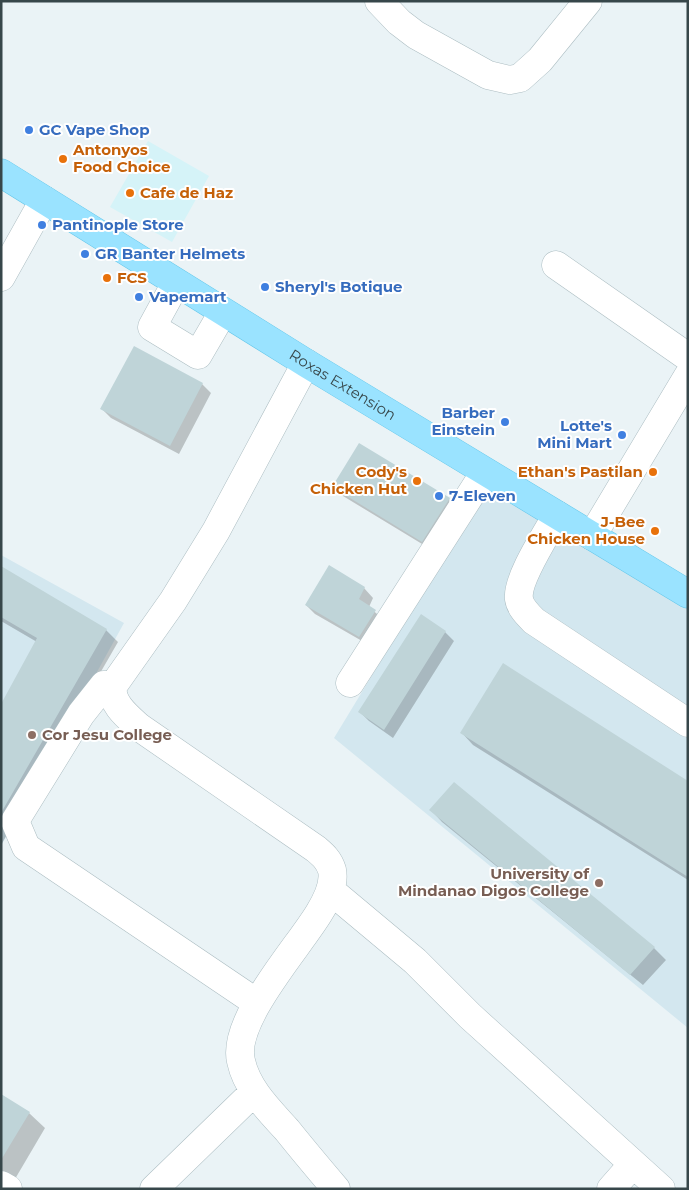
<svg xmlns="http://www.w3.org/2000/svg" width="689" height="1190" font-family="Montserrat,sans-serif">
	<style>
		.commercial { fill: #d5f3f8 }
		.education { fill: #d3e7ef }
		.shadow { fill: #0003 }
		.building { fill: #bfd4d8 }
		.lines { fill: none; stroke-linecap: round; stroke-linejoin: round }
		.minor-casing { stroke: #acbdc2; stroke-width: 29 }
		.major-casing { stroke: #64c7ea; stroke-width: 29 }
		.minor { stroke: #fff; stroke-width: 28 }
		.major { stroke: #9ae3ff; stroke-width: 28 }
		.shop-dot { fill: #3f7fe0; stroke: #fff; stroke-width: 2 }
		.food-dot { fill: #e8710a; stroke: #fff; stroke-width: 2 }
		.education-dot { fill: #8d6e63; stroke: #fff; stroke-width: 2 }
		.labels { text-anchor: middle; stroke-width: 4; stroke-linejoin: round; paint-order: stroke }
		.shop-label { font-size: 15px; font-weight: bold; fill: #366cbe; stroke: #fff; text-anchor: start }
		.food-label { font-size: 15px; font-weight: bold; fill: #c56008; stroke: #fff; text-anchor: start }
		.street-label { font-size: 15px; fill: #37474a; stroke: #fff }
		.education-label { font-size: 15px; font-weight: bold; fill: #785e54; stroke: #fff; text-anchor: start }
	</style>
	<rect width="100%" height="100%" fill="#eaf3f6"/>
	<path class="commercial" d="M148,141l61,35 -37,66 -62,-35z"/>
	<path class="education" d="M487,486l201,123v419l-354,-290z
		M1,555l123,68 -123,223z"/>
	<path class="shadow" d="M202,384l9,9 -32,61 -68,-36 -9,-9z
		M333,487l116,12 9,9 -26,42 -89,-54z
		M1,567l105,63 12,12 -117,203v-138l36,-65 -36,-21z
		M364,588l9,10 -4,9 15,13 -15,25 -54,-31 -9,-9z
		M445,632l9,9 -61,97 -24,-17 -9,-9z
		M462,733l226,49v98l-215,-135z
		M431,810l223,138 12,12 -23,25 -201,-163z
		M1,1095l28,18 16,15 -30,51 -14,-9z"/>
	<path class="building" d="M134,346l69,37 -33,63 -70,-37z
		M359,443l91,55 -28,44 -90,-55z
		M329,565l36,22 -6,12 17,11 -17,27 -54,-32z
		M1,566l106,63 -106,184v-109l36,-66 -36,-21z
		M421,614l25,17 -62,99 -26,-18z
		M503,663l185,118v96l-228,-144z
		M454,782l201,165 -25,28 -201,-165z
		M1,1094l29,18 -29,48z"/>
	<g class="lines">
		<g class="minor-casing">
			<path id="minor" d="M379,1l20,21 17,13 72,40 22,5 10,-2 20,-18 48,-59
				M556,265l132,92
				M1,277l43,-77
				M176,283l-24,44 46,28 25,-43
				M306,363l-90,168 -43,70 -60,85c-3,17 15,31 26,41l177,122c7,6 13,11 16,21 3,15 -5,30 -13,43 -21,35 -88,108 -78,148 6,28 28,49 46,69 16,20 32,39 49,59
				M557,515c-10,18 -41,65 -38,84 1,8 9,16 15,22l154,102
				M592,536l96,-160
				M350,683l135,-211
				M113,686l-9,-1 -23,29 -66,107 11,26 231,156
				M330,890l85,71 55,55 191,173
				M1,1185l7,4
				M154,1189l100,-97
				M611,1189l22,-25"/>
		</g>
		<g class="major-casing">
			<g id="major">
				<path id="s1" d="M1,173l305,190 382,231"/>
			</g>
		</g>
		<use href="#minor" class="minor"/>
		<use href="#major" class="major"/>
	</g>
	<g class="shop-dot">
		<circle cx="29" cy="130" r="5"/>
		<circle cx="42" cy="225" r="5"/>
		<circle cx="85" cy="254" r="5"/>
		<circle cx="265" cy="287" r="5"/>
		<circle cx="139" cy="297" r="5"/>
		<circle cx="505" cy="422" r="5"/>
		<circle cx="622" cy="435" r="5"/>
		<circle cx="439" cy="496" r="5"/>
	</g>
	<g class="food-dot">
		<circle cx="63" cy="159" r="5"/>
		<circle cx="130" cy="193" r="5"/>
		<circle cx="107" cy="278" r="5"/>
		<circle cx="653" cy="472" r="5"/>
		<circle cx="417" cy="481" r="5"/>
		<circle cx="655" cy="531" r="5"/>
	</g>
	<g class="education-dot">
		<circle cx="32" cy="735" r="5"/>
		<circle cx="599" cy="883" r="5"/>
	</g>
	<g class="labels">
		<g class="shop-label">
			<text x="39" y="135">GC Vape Shop</text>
			<text x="52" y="230">Pantinople Store</text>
			<text x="95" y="259">GR Banter Helmets</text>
			<text x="275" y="292">Sheryl's Botique</text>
			<text x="149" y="302">Vapemart</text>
			<text x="495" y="418" text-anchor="end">Barber<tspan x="495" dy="17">Einstein</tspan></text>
			<text x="612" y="431" text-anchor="end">Lotte's<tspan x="612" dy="17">Mini Mart</tspan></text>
			<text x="449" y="501">7-Eleven</text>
		</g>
		<g class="food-label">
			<text x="73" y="155">Antonyos<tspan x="73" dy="17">Food Choice</tspan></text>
			<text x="140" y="198">Cafe de Haz</text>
			<text x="117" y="283">FCS</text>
			<text x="407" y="477" text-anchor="end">Cody's<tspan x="407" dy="17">Chicken Hut</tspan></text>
			<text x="643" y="477" text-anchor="end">Ethan's Pastilan</text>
			<text x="645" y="527" text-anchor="end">J-Bee<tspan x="645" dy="17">Chicken House</tspan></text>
		</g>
		<g class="street-label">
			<text dy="5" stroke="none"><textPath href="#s1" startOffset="402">Roxas Extension</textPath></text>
		</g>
		<g class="education-label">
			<text x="42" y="740">Cor Jesu College</text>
			<text x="589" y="879" text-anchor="end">University of<tspan x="589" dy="17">Mindanao Digos College</tspan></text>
		</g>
	</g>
	<rect width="689" height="1190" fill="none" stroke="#37474a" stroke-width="5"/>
</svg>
